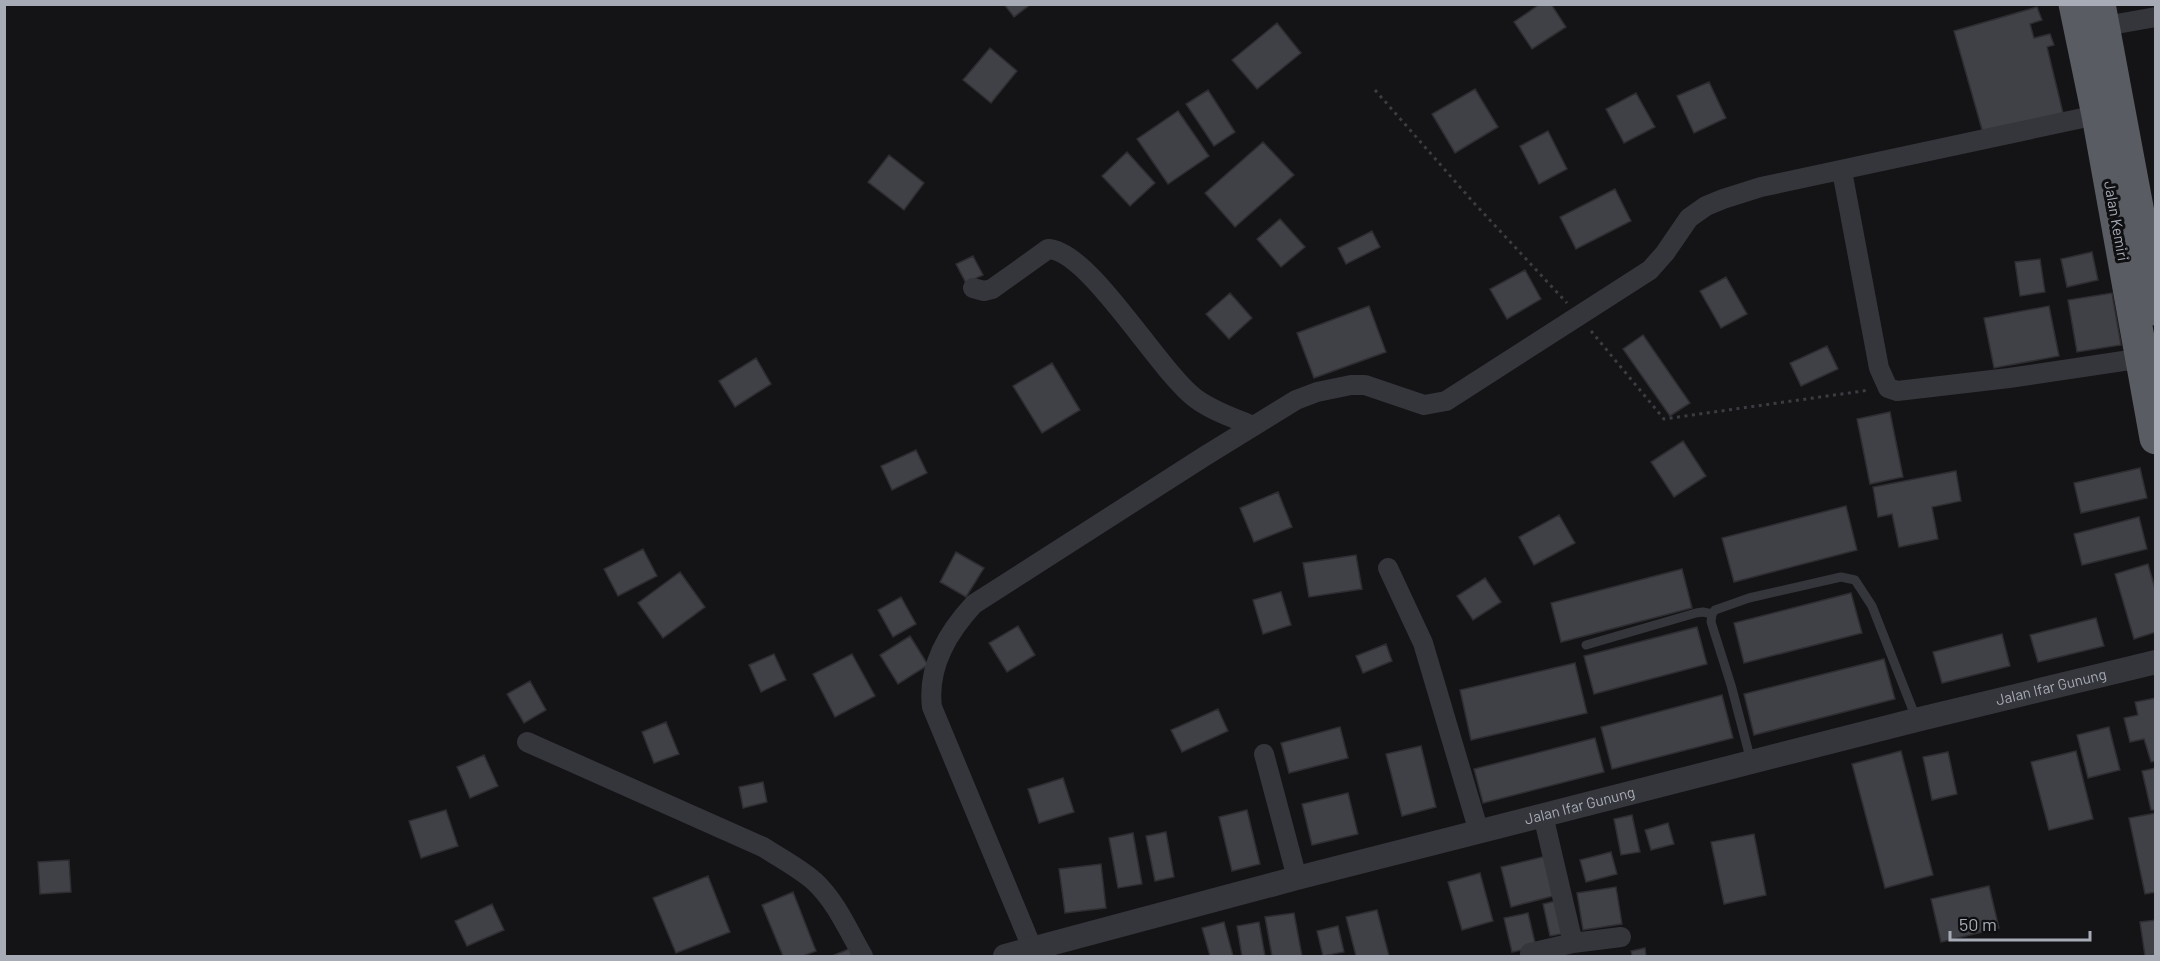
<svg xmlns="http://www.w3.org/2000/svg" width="2160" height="961" font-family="Barlow,sans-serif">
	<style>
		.building { fill: #404146; stroke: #2e2e32; stroke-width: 1.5 }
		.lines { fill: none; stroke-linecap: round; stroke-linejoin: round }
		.path { stroke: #3b3d42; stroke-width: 3; stroke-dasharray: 3 4.5; stroke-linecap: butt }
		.service { stroke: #35363b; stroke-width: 9 }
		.minor { stroke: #35363b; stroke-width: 20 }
		.tertiary { stroke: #35363b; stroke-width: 24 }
		.trunk { stroke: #5a5c63; stroke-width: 33 }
		.labels { text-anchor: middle; stroke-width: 6; stroke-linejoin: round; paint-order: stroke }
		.street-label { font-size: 15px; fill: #a6abb6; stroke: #0f0f11 }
	</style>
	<rect width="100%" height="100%" fill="#141416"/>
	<path class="building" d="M1004,4h27l-17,13z
		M1540,4h11l15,23 -34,22 -18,-27z
		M2037,7l5,13 -12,4 4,14 16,-4 4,11 -7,2 16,66 -80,20 -29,-102z
		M1277,23l24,30 -44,36 -25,-29z
		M990,48l27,23 -26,32 -28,-23z
		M1709,82l17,36 -32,15 -17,-37z
		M1475,89l23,38 -43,26 -23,-39z
		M1208,90l27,42 -21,14 -28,-42z
		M1636,93l19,34 -31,16 -18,-34z
		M1178,111l31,45 -41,28 -31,-45z
		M1548,131l19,38 -28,15 -19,-38z
		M1263,142l31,33 -59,52 -30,-34z
		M1127,152l28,31 -25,23 -28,-30z
		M889,155l35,28 -20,27 -36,-28z
		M1615,189l16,32 -55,28 -16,-32z
		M1280,219l25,28 -24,20 -24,-28z
		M1372,231l8,16 -34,17 -8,-16z
		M2092,252l6,28 -31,7 -6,-28z
		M973,256l10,19 -17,8 -10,-19z
		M2040,259l5,33 -25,4 -5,-34z
		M1525,270l16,29 -34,20 -17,-30z
		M1726,277l21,37 -26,14 -21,-37z
		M1230,293l22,25 -23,21 -23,-25z
		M2112,293l9,52 -44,7 -9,-52z
		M1369,306l17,46 -72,26 -17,-45z
		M2049,306l10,50 -65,12 -10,-50z
		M1643,335l47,68 -20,13 -47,-67z
		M1827,346l11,23 -37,17 -11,-23z
		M756,358l15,26 -36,23 -16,-26z
		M1052,363l28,47 -38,23 -29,-47z
		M1890,412l13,65 -33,7 -13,-65z
		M1683,441l23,35 -32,21 -23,-35z
		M916,450l11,23 -35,17 -11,-24z
		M2140,468l7,30 -66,15 -7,-30z
		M1956,471l5,30 -29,6 6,32 -39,8 -7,-33 -14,3 -5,-30z
		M1278,492l14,35 -38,15 -14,-34z
		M1846,506l11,44 -123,32 -12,-44z
		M1559,515l16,28 -41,22 -15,-28z
		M2139,517l8,32 -65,16 -8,-31z
		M643,549l14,27 -39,20 -14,-27z
		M956,552l28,16 -18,29 -26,-15z
		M1356,555l6,34 -53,8 -6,-34z
		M2148,564l8,28v40l-22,7 -19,-65z
		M1682,569l10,39 -131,34 -10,-39z
		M680,572l25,35 -42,31 -25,-35z
		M1485,578l16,24 -28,18 -16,-24z
		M1281,592l10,33 -28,9 -10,-34z
		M1851,593l11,40 -118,30 -10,-40z
		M901,597l15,27 -23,13 -15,-27z
		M2096,618l8,28 -66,16 -8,-27z
		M1018,626l17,29 -28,17 -18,-29z
		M1697,627l10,37 -113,30 -10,-38z
		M2002,634l8,32 -68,17 -9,-31z
		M910,636l18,29 -30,19 -18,-29z
		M1386,644l6,17 -29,12 -7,-17z
		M774,654l12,26 -25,12 -12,-27z
		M852,654l23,42 -40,21 -22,-43z
		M1884,659l11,40 -141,36 -10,-41z
		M1575,663l12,50 -116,27 -11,-50z
		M530,681l16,29 -22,13 -17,-29z
		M1722,695l11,43 -121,31 -11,-42z
		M2156,698v63l-5,1 -7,-23 -14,3 -6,-24 14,-3 -3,-13z
		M1218,709l10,22 -46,21 -11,-22z
		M666,722l13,32 -25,9 -12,-31z
		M1340,727l8,31 -59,15 -8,-30z
		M2109,727l11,43 -32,8 -11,-43z
		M1595,738l9,34 -121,31 -9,-34z
		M1421,746l15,61 -34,9 -16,-62z
		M1901,751l32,124 -48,13 -33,-124z
		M2076,751l17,68 -44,11 -18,-68z
		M1948,752l9,42 -25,6 -9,-43z
		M484,755l14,31 -28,12 -13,-31z
		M2156,768v42h-5l-9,-39z
		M1063,778l11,34 -35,11 -11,-34z
		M763,782l4,20 -24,6 -4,-21z
		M1348,793l10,41 -46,11 -10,-41z
		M446,810l12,36 -37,12 -12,-37z
		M1247,810l13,54 -28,7 -13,-54z
		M2156,813v79l-11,2 -16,-76z
		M1632,815l8,37 -19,3 -7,-36z
		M1668,823l6,21 -23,6 -6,-20z
		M1166,832l8,45 -19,4 -9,-45z
		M1133,833l9,51 -24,4 -9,-50z
		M1754,834l12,61 -42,9 -13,-62z
		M1611,852l6,22 -31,8 -6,-22z
		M1551,855l10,39 -50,13 -10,-40z
		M69,860l2,32 -31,2 -2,-32z
		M1101,864l5,44 -41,5 -6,-44z
		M1480,873l13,48 -31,9 -14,-48z
		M708,876l22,56 -54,21 -23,-55z
		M1989,886l10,42 -58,14 -10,-43z
		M1616,887l6,37 -39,6 -6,-37z
		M793,892l23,59 -13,5h-20l-21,-51z
		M1560,900l7,33 -17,3 -7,-32z
		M492,904l12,26 -37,16 -12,-25z
		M1377,910l12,46h-33l-10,-39z
		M1294,913l8,43h-30l-7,-39z
		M1528,913l8,34 -24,5 -8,-34z
		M2156,920v36h-11l-5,-34z
		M1224,922l9,34h-23l-8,-28z
		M1259,922l6,34h-23l-5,-30z
		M1338,926l6,26 -21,4 -6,-25z
		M1645,948l1,8h-14l-1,-5z
		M849,949l3,7h-20z"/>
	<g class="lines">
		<path class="path" d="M1375,90l99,113 93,100
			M1591,331l73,88 206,-29"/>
		<path class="service" d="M1586,645l110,-32 7,-1 9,2
			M1751,761l-20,-76 -20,-63 1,-8 3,-4 34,-12 92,-21 14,3 17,26 44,112"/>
		<path class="minor" d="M2094,28l62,-11
			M1842,171l37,197 9,20 9,3 9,-1 103,-12 141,-21
			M973,288l11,3 8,-2 56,-40c41,1 110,121 147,149 17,13 39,20 58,28
			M1388,568l35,75 56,189
			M527,742l236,105c17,11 36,21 51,34 22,20 35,51 49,75
			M1264,754l33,124
			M1543,815l30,128 48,-6
			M1033,950l-101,-243c-5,-40 15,-74 42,-103l231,-148 91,-56 21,-8 34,-7h14l59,20 22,-4 204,-131 15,-17 24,-35 17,-12 17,-7 38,-12 345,-74
			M1530,953l43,-10"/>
		<path class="tertiary" id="s1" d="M1005,956l292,-78 619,-158 240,-58"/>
		<path class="trunk" d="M2075,4l23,111 58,323
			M2099,4l57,305"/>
	</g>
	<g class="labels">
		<g class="street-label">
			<text transform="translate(2116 221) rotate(80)" y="5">Jalan Kemiri</text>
			<text dy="5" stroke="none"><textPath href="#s1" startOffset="1080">Jalan Ifar Gunung</textPath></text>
			<text dy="5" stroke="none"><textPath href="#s1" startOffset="594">Jalan Ifar Gunung</textPath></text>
		</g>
	</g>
	<rect width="2160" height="961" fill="none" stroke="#a6abb6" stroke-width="12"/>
	<path d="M1950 931v9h140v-9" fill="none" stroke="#a6abb6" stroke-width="3"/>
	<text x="1959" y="931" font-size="18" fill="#a6abb6" stroke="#0f0f11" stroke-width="4.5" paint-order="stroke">50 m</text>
</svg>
